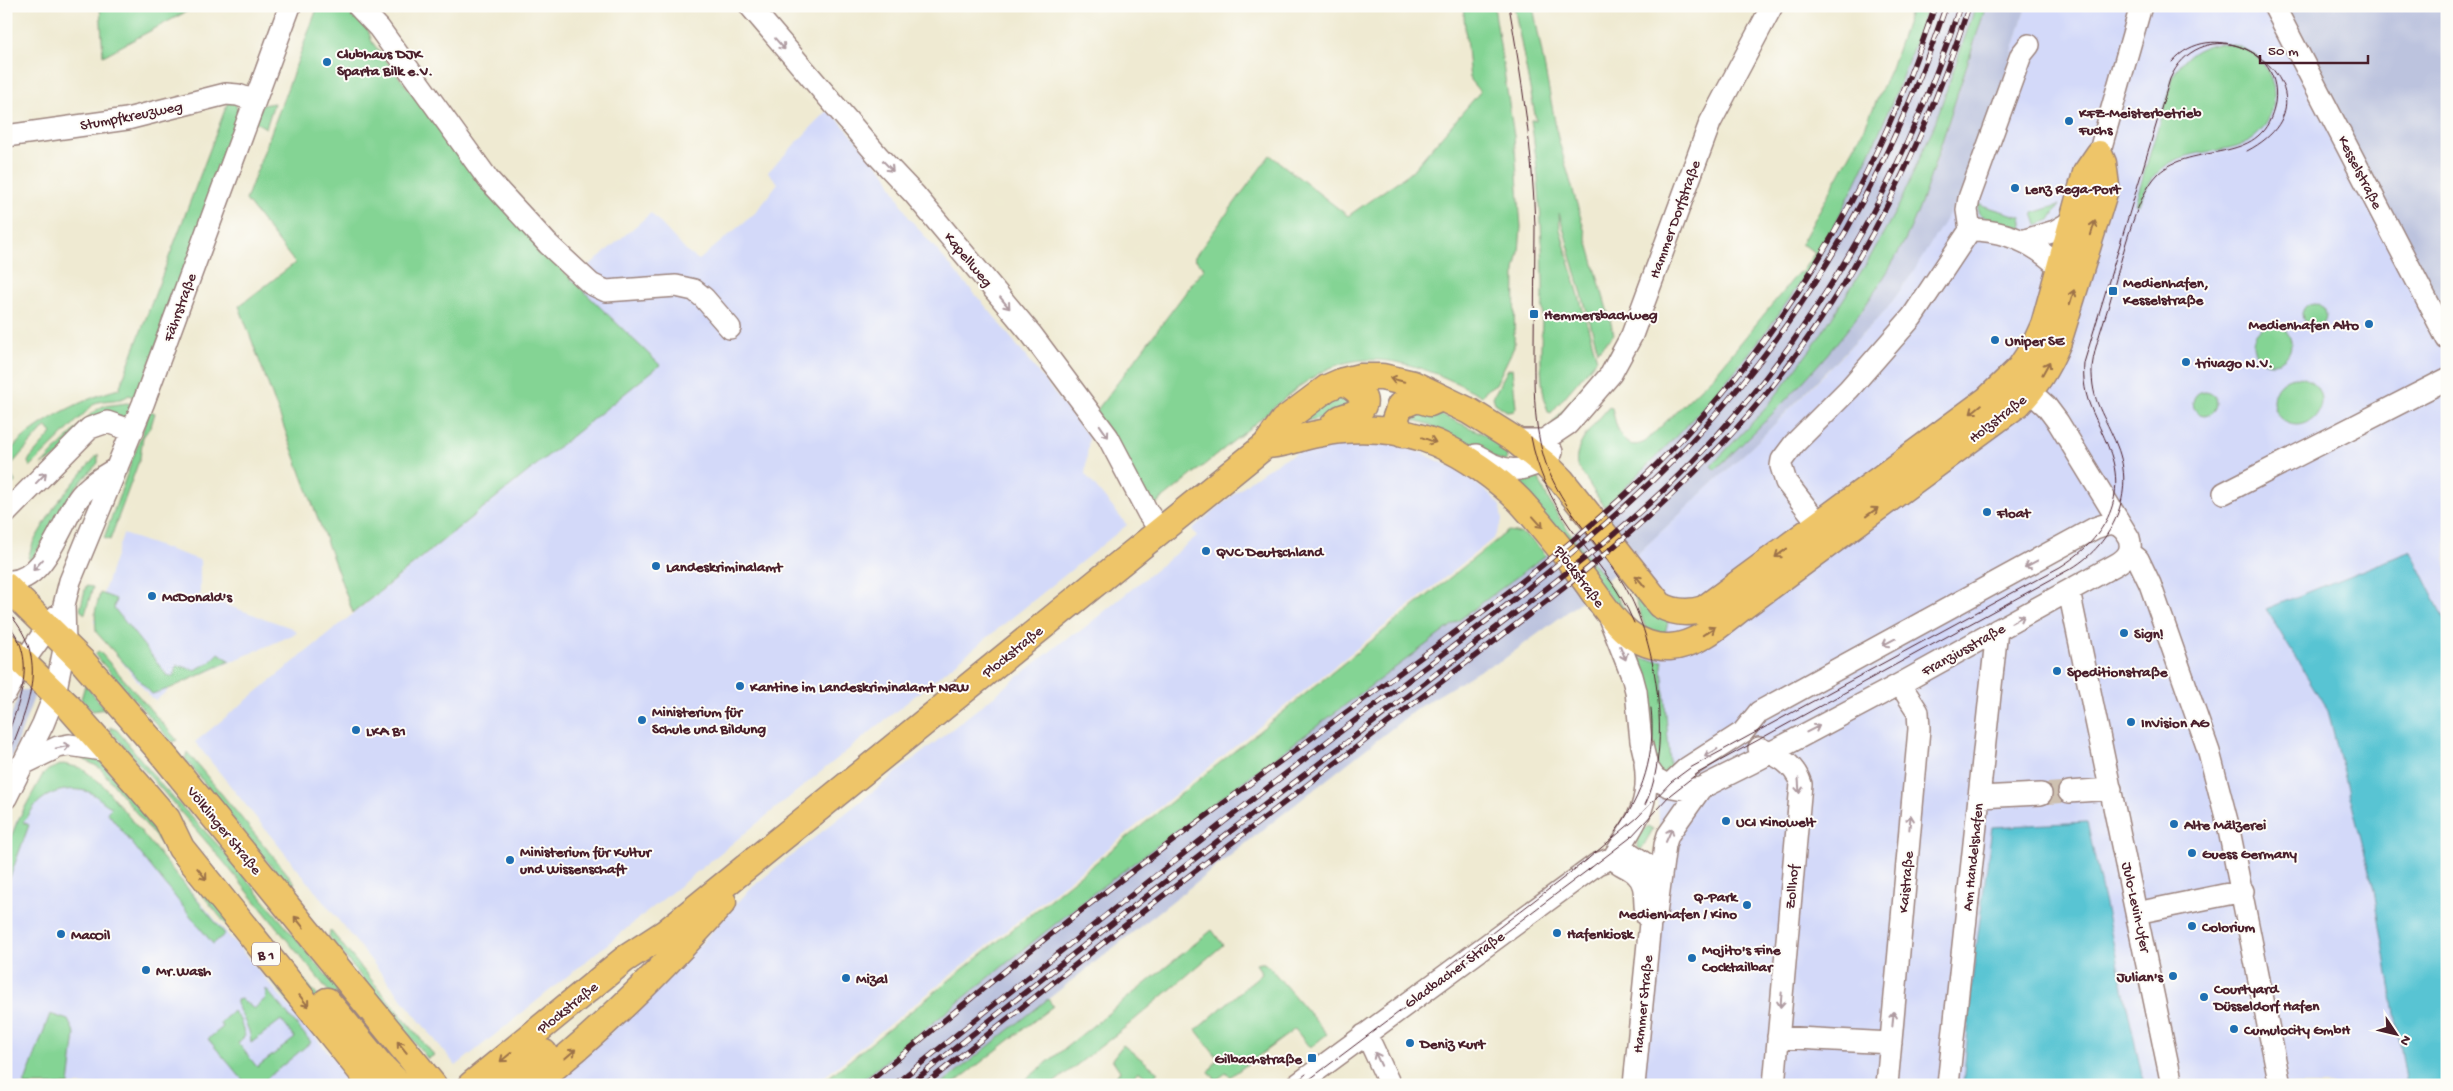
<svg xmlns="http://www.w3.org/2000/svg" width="2453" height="1091" font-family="'Gochi Hand',sans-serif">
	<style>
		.built { fill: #d3d9f9 }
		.industrial { fill: #bcc3de }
		.green { fill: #84d494; stroke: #677a60 }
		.water { fill: #59c4d3; stroke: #52727f }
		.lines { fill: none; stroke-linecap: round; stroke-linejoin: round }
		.minor-tunnel { stroke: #cec1b1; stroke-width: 21; stroke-dasharray: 21 11; stroke-linecap: butt }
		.minor-casing { stroke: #9c847e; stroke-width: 24 }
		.major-casing { stroke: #9c847e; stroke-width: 29 }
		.minor { stroke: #fff; stroke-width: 21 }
		.major { stroke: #eec569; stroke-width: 26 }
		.tram { stroke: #4a1f2b; stroke-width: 1 }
		.rail-casing { stroke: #4a1f2b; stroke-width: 5.5 }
		.rail { stroke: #fdfcf7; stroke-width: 4; stroke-dasharray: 11; stroke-linecap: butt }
		.oneway { stroke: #ae9aa0 }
		.oneway2 { stroke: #9c724a }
		.poi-dot { fill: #1f6fb2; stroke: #fdfcf7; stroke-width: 2 }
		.labels { text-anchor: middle; stroke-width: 4; stroke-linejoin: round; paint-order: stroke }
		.shield { fill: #fdfcf7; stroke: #806168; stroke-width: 1 }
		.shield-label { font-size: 14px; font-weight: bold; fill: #4a1f2b }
		.poi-label { font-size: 15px; font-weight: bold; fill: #4a1f2b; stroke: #fdfcf7; text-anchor: start }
		.street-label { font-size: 15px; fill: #4a1f2b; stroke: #fdfcf7 }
	</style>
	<rect width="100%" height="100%" fill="#fdfcf7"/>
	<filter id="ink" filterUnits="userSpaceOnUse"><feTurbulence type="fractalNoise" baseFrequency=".02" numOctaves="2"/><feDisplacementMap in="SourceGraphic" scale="10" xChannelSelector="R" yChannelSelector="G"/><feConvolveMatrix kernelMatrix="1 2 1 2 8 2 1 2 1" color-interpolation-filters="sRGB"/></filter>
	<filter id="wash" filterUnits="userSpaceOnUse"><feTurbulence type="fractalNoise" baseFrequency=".0096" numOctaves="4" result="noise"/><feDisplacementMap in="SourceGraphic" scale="20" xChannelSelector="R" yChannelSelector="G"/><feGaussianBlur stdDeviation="1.12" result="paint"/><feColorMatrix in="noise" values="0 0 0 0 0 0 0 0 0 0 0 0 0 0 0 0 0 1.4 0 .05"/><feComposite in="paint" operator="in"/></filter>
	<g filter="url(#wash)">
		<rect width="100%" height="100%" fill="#efead2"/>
		<path class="built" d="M2026,6h243l178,320 -2,759h-803l21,-209 -22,-302 -9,-15 126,-118 70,-71 58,-60 26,-36 85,-172z
			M829,109l57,65 23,44 84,97 96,122 -4,37 42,51 -671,541 -261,-324 465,-377 -88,-85 79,-67 37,40 11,7 56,-47 23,-30 -10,-11z
			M1368,441l27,4 27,8 33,16 21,15 15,11 9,11 2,15 -8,17 -680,547h-261l111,-101 88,-97 281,-222 39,-31 7,-2 118,-96 -5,-7 59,-49 29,-19 19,-9 27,-8z
			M123,534l77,26v36l92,32 5,5 -126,55 -15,12 -5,-2 -54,-67 -3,-10z
			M99,783l257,302h-350v-236l10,-27 21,-36z"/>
		<path class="industrial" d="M1928,6h48l-42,120 -35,79 -31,56 -54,84 -47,62 95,-96 24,-38 20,-35 28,-70 52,-162h40l-29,96 -34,89 -51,83 -26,36 -128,131 -126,118 -66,54 -66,49 -16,6 -65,39 -480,378h-83l235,-190 455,-340 41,-33 61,-56 76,-83 60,-78 37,-56 52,-102 27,-64z
			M2269,6h178v320z
			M20,690h8l7,4 -29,80v-44z"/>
		<path class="green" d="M100,6h97l-94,50z
			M318,6h26l22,18 6,18 118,152 82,86 88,85 -307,248 -114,-307 56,-43 -49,-63z
			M1463,6h31l20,130 7,91 -2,25 -4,18 -1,77 -18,37 -10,6 -4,6c-48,-26 -109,-53 -162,-23 -23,13 -43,32 -63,49 -36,29 -71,58 -106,86l-57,-94 110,-146 -10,-10 76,-103 78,61 63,-44 69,-80 -10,-12z
			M1514,6h19l25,132 56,196 -16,17 -39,-138 1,16 37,130 -46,54 -3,-1c-13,-41 -4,-89 -5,-132 -1,-54 -4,-107 -12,-160h5z
			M1912,6h16c-29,84 -63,166 -107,243 -56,96 -135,182 -217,258l-27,-42c-4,-21 19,-42 32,-58l3,1c4,17 9,46 33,34l70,-68 83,-101 4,-1 13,-20 -14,-8 62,-113 28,-63z
			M1976,6h10c-13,41 -27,82 -40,123 -12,37 -24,76 -41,111 -46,90 -118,161 -190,230l-4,-4 56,-59 47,-62 54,-84 31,-56 35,-79z
			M2218,43c21,1 40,9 50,29 7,13 8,27 3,41 -16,46 -62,31 -97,48 -18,8 -28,26 -35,43l-4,-1 39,-129c10,-18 24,-27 44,-31z
			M229,99l5,1 6,17 -103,281 -8,-3c-8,7 -24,4 -34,8l-65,64 -2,-5 2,-4 22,-25 -6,-7 -34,38v12l3,6 -9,9v-34c18,-30 80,-60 113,-68z
			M274,103l-8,25 -11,-6 7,-17z
			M1978,204l43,13 2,12 -42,-13 -3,-4z
			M2059,205l-9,15 -13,5 -4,-12z
			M2302 315a12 12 0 1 1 24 0a12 12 0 1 1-24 0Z
			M2253 344a19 19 0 1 1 38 0a19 19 0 1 1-38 0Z
			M1618,343l-15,25 -42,52 -9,4z
			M1512,368l4,39 -2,4 -6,1 -13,-9 -2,-6 15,-28z
			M2273 401a24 24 0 1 1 48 0a24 24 0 1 1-48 0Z
			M2193 403a12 12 0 1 1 24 0a12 12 0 1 1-24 0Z
			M1340,393l11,6 -10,14 -43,10z
			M127,403l6,2 -10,15 -82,45 51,-52 11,-7z
			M1429,409l79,36 -2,17 -16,-6 -62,-32 -20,-6 2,-7z
			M150,411l5,2 -4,13 -8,11 -3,21 -30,82 -6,-2z
			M98,454v9l-22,24 -45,74 -3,-3 5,-15 23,-39z
			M1537,473c18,54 64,91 90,141l-3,1 -110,-135z
			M1508,531c19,1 26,11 38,24l-455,340 -235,190h-37z
			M1628,585l40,37 -3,11 -19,-3 -11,-32z
			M86,586l7,1 -8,27 -5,-4z
			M100,593l16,6 -2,9 53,67 6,2 4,-12 17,5 15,-7 10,-10 11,8 -59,27 -19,6 -56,-62 -1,-20z
			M1632,650l8,4 1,5 22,2 -1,5 9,110 -13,-3z
			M98,651l2,1 77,88 -5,2 -77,-87z
			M85,685l20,23 1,1 -13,2 -12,-12z
			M110,727l7,3 46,57 56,59 198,239h-38l-170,-221 148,180 8,-8 -143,-176 -112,-130z
			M75,750l27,13 214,262 -3,7 -213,-264 -17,-9z
			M187,752l108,131 -5,2 -5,-2 -100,-124z
			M63,764l18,4 21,16 123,150 -12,10 -106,-132 5,-5c-7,-2 -15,-12 -23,-15 -20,-6 -42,-1 -55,15 -4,5 -7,12 -11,15l6,3 -23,63v-38l11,-28 25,-46 6,-6z
			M1648,826l5,3 -12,21 -4,-3v-10z
			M330,930l104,125 -6,4 -99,-122z
			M1212,930l11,15 -96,81 -76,59h-32z
			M1260,963h4l7,6 56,65 -17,14 -15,-19 -65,48 -4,-4 -10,7 -7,-8 9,-14 -22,-28 66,-57 -6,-9z
			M266,989l45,53 -52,43h-12l-39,-46 15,-12 -3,-4 13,-12 7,9 5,16 -7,7 19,24 38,-29 -14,-18 -30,23c0,-18 -16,-34 -14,-43l4,-1 13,10 12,-11z
			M1048,999l5,7 -101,79h-12z
			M50,1014l18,6 7,14 -6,51h-45z
			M1123,1045l35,27 -7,9 -13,-10 -11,14h-17l10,-14 -8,-12z"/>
		<path class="water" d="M2411,551l36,72v462h-40l-33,-195 -46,-179 -62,-102z
			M2087,822l57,263h-181l10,-112 19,-146z"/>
	</g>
	<g filter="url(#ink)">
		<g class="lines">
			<path class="minor-tunnel" d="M2041,794l28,-2"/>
			<g class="minor-casing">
				<path id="minor" d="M358,6l21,22 109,151 60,65 43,40 15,7 70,-5 18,4 10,8 26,30
					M750,6l129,151 36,38 117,140 76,102 40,76 13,18
					M2274,6l173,333
					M6,136l121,-17 99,-25 12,1 17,6
					M2099,154l42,-148
					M1970,230c36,0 65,13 90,38
					M2025,240l30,-9 17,-10
					M1515,440h29l24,-16 43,-50 21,-39 78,-212 62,-117
					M1476,455c6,3 12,7 18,10 21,10 43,2 58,-13
					M2224,493l223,-114
					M6,513l84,-85 17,-6 26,9
					M1829,537l-43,-55 -5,-16 1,-6 12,-16 55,-55 63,-72 58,-87 -3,-20 2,-12 52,-143 8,-10
					M2129,552l9,7 12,25 59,168 19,73 52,260
					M6,581c38,4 55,-58 72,-82 10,-14 25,-23 39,-31
					M2069,591l103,494
					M1608,615l24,61 4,15 5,50 6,26 8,11 13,8 20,4 13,-2 52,-26 147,-78 217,-120c10,-6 16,-13 12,-26l-71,-116 -12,-16 -28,-25
					M6,693l17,-31 33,-46
					M1759,748c19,8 35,15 42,36l-27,301
					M21,765l37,-18 11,-2 40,6
					M1668,786l19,-18 56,-36 16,-20 336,-184c12,-4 19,-8 29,2
					M2069,792l42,-3
					M1979,797l62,-3
					M6,798l37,-74 12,-30 10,-50 -1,-39 6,-24 73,-177 147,-398
					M1613,858c22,-35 38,-52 32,-95
					M1613,858c7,8 16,9 23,16 13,12 6,28 11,43
					M2146,911l97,-20
					M1364,1035l8,11 18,39
					M1778,1037l113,6
					M1297,1085l300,-221 31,-12 21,14 10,17
					M1634,1085l16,-162 6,-9 9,-69 3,-10 33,-47
					M1887,1085l32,-356 -1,-17 -18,-28
					M1948,1085l49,-455"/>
			</g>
			<g class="major-casing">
				<path id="major" d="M1329,431c3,-4 7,-9 11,-12 4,-3 11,-3 15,-6 21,-12 -1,-26 -12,-32
					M1402,434l-7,-14 5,-14 17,-7 13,4 11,-5
					M6,586l77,76 78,90 272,333
					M6,646l63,61 69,78 29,34 14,29 191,237
					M327,1001l53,64 20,20
					M471,1085l154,-126 40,-26 601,-488 17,-24 44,-33 16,-7 16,-4h23l31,7 56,27 46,29 31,25 16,16 98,124c14,8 28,9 44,4l283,-209 33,-32 14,-21 10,-22 42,-152 13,-19 4,9 3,23 -48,156c-10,24 -22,44 -40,62l-273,201c-22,17 -46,40 -75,42 -15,1 -31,-5 -42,-14 -17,-14 -30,-35 -43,-53 -21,-27 -42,-54 -65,-79 -23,-23 -54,-45 -84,-58 -36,-15 -81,-17 -119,-9 -18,3 -32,11 -51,11
					M505,1085l39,-32
					M532,1085c70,-54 132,-117 191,-183"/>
			</g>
			<use href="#minor" class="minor"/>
			<use href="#major" class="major"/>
			<path class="tram" d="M1509,6c13,74 24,146 26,221 0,40 -1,81 -1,121 0,40 -1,78 12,116 16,45 50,76 75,116 35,54 53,166 24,225
				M2172,62c52,-62 177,36 75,89
				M1531,437c6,33 20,63 39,90 23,32 49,59 64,96
				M6,610c47,50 21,97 0,152
				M6,622c33,35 14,78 0,117
				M1615,832c28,-35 41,-79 36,-124
				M1583,863l54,-45 34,-36 19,-14 370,-201c42,-26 69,-67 49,-118 -12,-32 -28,-49 -25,-86l86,-284c27,-63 119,-35 104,29 -14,59 -82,33 -116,66 -24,24 -38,93 -48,127 -6,21 -15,43 -18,66 -1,36 13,48 25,79 19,47 -4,97 -45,122l-374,205 -28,22 -40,43 -42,32
				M1448,967l140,-108
				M1292,1085l14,-11
				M1302,1085l290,-218"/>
			<g class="rail-casing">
				<path id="rail" d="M865,1085c77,-62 152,-126 230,-185 68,-53 137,-103 206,-154 117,-89 242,-171 348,-274 134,-130 227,-290 286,-466
					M894,1085c138,-111 276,-222 417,-331 115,-89 237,-173 342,-274 139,-134 231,-292 293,-474
					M909,1085c135,-108 269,-215 407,-319 63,-49 126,-97 189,-145 65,-51 131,-101 188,-160 125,-129 211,-285 267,-455
					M924,1085l227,-180 419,-322c68,-55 134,-114 190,-182 97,-117 162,-251 209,-395"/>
			</g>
			<use href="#rail" class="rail"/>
		</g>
		<defs><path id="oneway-shaft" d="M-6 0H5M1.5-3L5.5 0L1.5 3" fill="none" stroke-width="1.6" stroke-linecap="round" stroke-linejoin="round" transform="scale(1.25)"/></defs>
		<g class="oneway">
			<use href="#oneway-shaft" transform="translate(780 44) rotate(49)"/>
			<use href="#oneway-shaft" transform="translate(888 166) rotate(46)"/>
			<use href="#oneway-shaft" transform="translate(1005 303) rotate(50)"/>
			<use href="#oneway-shaft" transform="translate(1104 431) rotate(55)"/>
			<use href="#oneway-shaft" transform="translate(41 478) rotate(-46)"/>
			<use href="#oneway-shaft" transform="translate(2031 564) rotate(152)"/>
			<use href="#oneway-shaft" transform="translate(38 565) rotate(132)"/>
			<use href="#oneway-shaft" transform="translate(2018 619) rotate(-29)"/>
			<use href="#oneway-shaft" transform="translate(1889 642) rotate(152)"/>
			<use href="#oneway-shaft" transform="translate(1623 653) rotate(68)"/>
			<use href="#oneway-shaft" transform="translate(1813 729) rotate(-27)"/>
			<use href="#oneway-shaft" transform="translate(63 747) rotate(-11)"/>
			<use href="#oneway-shaft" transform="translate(1711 753) rotate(149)"/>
			<use href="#oneway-shaft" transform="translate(1799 786) rotate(86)"/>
			<use href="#oneway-shaft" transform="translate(1910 822) rotate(-85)"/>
			<use href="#oneway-shaft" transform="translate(1669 835) rotate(-66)"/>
			<use href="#oneway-shaft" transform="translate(1781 1000) rotate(95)"/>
			<use href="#oneway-shaft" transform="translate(1893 1019) rotate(-85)"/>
			<use href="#oneway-shaft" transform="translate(1378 1059) rotate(-115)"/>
		</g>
		<g class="oneway2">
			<use href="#oneway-shaft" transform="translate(2093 228) rotate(-73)"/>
			<use href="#oneway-shaft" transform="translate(2072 297) rotate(-73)"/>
			<use href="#oneway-shaft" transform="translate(2046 368) rotate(-61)"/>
			<use href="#oneway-shaft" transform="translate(1397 380) rotate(-167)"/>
			<use href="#oneway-shaft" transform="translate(1976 409) rotate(141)"/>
			<use href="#oneway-shaft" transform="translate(1429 440) rotate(20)"/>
			<use href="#oneway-shaft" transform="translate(1872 512) rotate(-36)"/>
			<use href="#oneway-shaft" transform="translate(1538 522) rotate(48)"/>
			<use href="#oneway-shaft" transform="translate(1781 553) rotate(144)"/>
			<use href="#oneway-shaft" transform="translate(1640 581) rotate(-130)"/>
			<use href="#oneway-shaft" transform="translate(1709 631) rotate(-34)"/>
			<use href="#oneway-shaft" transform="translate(202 874) rotate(51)"/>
			<use href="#oneway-shaft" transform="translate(299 922) rotate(-129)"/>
			<use href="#oneway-shaft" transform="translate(304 1001) rotate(51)"/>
			<use href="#oneway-shaft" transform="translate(402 1047) rotate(-129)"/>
			<use href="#oneway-shaft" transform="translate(570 1054) rotate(-41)"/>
			<use href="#oneway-shaft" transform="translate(506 1057) rotate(141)"/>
		</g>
	</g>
	<g class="poi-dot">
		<circle cx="327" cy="62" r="5"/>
		<circle cx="2069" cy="121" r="5"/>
		<circle cx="2015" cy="188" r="5"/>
		<rect x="2108" y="286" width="10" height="10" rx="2.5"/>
		<rect x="1529" y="309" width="10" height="10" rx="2.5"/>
		<circle cx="2369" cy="324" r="5"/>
		<circle cx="1995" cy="340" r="5"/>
		<circle cx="2186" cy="362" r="5"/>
		<circle cx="1987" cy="512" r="5"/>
		<circle cx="1206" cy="551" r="5"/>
		<circle cx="656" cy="566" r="5"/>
		<circle cx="152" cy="596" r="5"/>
		<circle cx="2124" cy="633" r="5"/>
		<circle cx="2057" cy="671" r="5"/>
		<circle cx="740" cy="686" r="5"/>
		<circle cx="642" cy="720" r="5"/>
		<circle cx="2131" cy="722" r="5"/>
		<circle cx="356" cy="730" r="5"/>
		<circle cx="1726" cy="821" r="5"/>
		<circle cx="2174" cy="824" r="5"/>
		<circle cx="2192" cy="853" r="5"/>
		<circle cx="510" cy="860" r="5"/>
		<circle cx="1747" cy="905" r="5"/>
		<circle cx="2192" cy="926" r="5"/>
		<circle cx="1557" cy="933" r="5"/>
		<circle cx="61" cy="934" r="5"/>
		<circle cx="1692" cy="958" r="5"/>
		<circle cx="146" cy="970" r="5"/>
		<circle cx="2173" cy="976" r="5"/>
		<circle cx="846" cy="978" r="5"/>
		<circle cx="2204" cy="997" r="5"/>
		<circle cx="2234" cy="1029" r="5"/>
		<circle cx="1410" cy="1043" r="5"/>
		<rect x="1307" y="1053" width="10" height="10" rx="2.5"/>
	</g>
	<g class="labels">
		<rect class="shield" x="252" y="942.5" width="28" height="23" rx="4"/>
		<g class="shield-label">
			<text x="266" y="959">B 1</text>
		</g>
		<g class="poi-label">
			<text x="337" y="58">Clubhaus DJK<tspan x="337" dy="17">Sparta Bilk e.V.</tspan></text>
			<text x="2079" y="117">KFZ-Meisterbetrieb<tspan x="2079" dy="17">Fuchs</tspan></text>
			<text x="2025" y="193">Lenz Rega-Port</text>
			<text x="2123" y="287">Medienhafen,<tspan x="2123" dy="17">Kesselstraße</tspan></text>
			<text x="1544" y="319">Hemmersbachweg</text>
			<text x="2359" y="329" text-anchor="end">Medienhafen Alto</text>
			<text x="2005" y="345">Uniper SE</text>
			<text x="2196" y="367">trivago N.V.</text>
			<text x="1997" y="517">Float</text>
			<text x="1216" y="556">QVC Deutschland</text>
			<text x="666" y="571">Landeskriminalamt</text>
			<text x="162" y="601">McDonald's</text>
			<text x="2134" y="638">Sign!</text>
			<text x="2067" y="676">Speditionstraße</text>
			<text x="750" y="691">Kantine im Landeskriminalamt NRW</text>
			<text x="652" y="716">Ministerium für<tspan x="652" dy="17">Schule und Bildung</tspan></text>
			<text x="2141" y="727">InVision AG</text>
			<text x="366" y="735">LKA B1</text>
			<text x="1736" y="826">UCI Kinowelt</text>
			<text x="2184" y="829">Alte Mälzerei</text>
			<text x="520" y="856">Ministerium für Kultur<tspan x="520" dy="17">und Wissenschaft</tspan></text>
			<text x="2202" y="858">Guess Germany</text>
			<text x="1737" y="901" text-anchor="end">Q-Park<tspan x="1737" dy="17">Medienhafen / Kino</tspan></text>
			<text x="2202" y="931">Colorium</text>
			<text x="1567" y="938">Hafenkiosk</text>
			<text x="71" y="939">MacOil</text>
			<text x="1702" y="954">Mojito's Fine<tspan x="1702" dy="17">Cocktailbar</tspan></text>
			<text x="156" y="975">Mr.Wash</text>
			<text x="2163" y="981" text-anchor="end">Julian's</text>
			<text x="856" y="983">Mizal</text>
			<text x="2214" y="993">Courtyard<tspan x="2214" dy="17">Düsseldorf Hafen</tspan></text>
			<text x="2244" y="1034">Cumulocity GmbH</text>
			<text x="1420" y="1048">Deniz Kurt</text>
			<text x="1302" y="1063" text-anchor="end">Gilbachstraße</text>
		</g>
		<g class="street-label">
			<text transform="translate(131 115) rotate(-11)" y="5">Stumpfkreuzweg</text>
			<text transform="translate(2361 172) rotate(63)" y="5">Kesselstraße</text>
			<text transform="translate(1674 219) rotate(-70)" y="5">Hammer Dorfstraße</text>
			<text transform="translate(969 259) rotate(50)" y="5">Kapellweg</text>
			<text transform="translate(179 307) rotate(-70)" y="5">Fährstraße</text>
			<text transform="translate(1997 418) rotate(-38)" y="5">Holzstraße</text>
			<text transform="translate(1580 576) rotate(53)" y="5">Plockstraße</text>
			<text transform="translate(1963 649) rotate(-29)" y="5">Franziusstraße</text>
			<text transform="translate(1012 651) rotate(-39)" y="5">Plockstraße</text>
			<text transform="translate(225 830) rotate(51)" y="5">Völklinger Straße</text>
			<text transform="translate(1972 857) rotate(-84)" y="5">Am Handelshafen</text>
			<text transform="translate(1905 882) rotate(-85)" y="5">Kaistraße</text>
			<text transform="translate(1791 887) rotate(-85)" y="5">Zollhof</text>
			<text transform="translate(2137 907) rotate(78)" y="5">Julo-Levin-Ufer</text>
			<text transform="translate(1454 969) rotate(-36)" y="5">Gladbacher Straße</text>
			<text transform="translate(1642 1004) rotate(-84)" y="5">Hammer Straße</text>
			<text transform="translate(567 1007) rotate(-39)" y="5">Plockstraße</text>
		</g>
	</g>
	<rect width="2453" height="1091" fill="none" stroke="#fdfcf7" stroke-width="25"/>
	<g transform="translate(2396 1034) rotate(125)" stroke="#fdfcf7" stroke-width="4" paint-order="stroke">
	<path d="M0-4L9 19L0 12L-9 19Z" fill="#4a1f2b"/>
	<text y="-8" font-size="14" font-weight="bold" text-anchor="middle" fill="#4a1f2b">N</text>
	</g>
	<path d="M2260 55v8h108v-8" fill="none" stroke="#4a1f2b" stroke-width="2.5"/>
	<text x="2268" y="55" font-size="15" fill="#4a1f2b" stroke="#fdfcf7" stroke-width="4" paint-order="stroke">50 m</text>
</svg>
